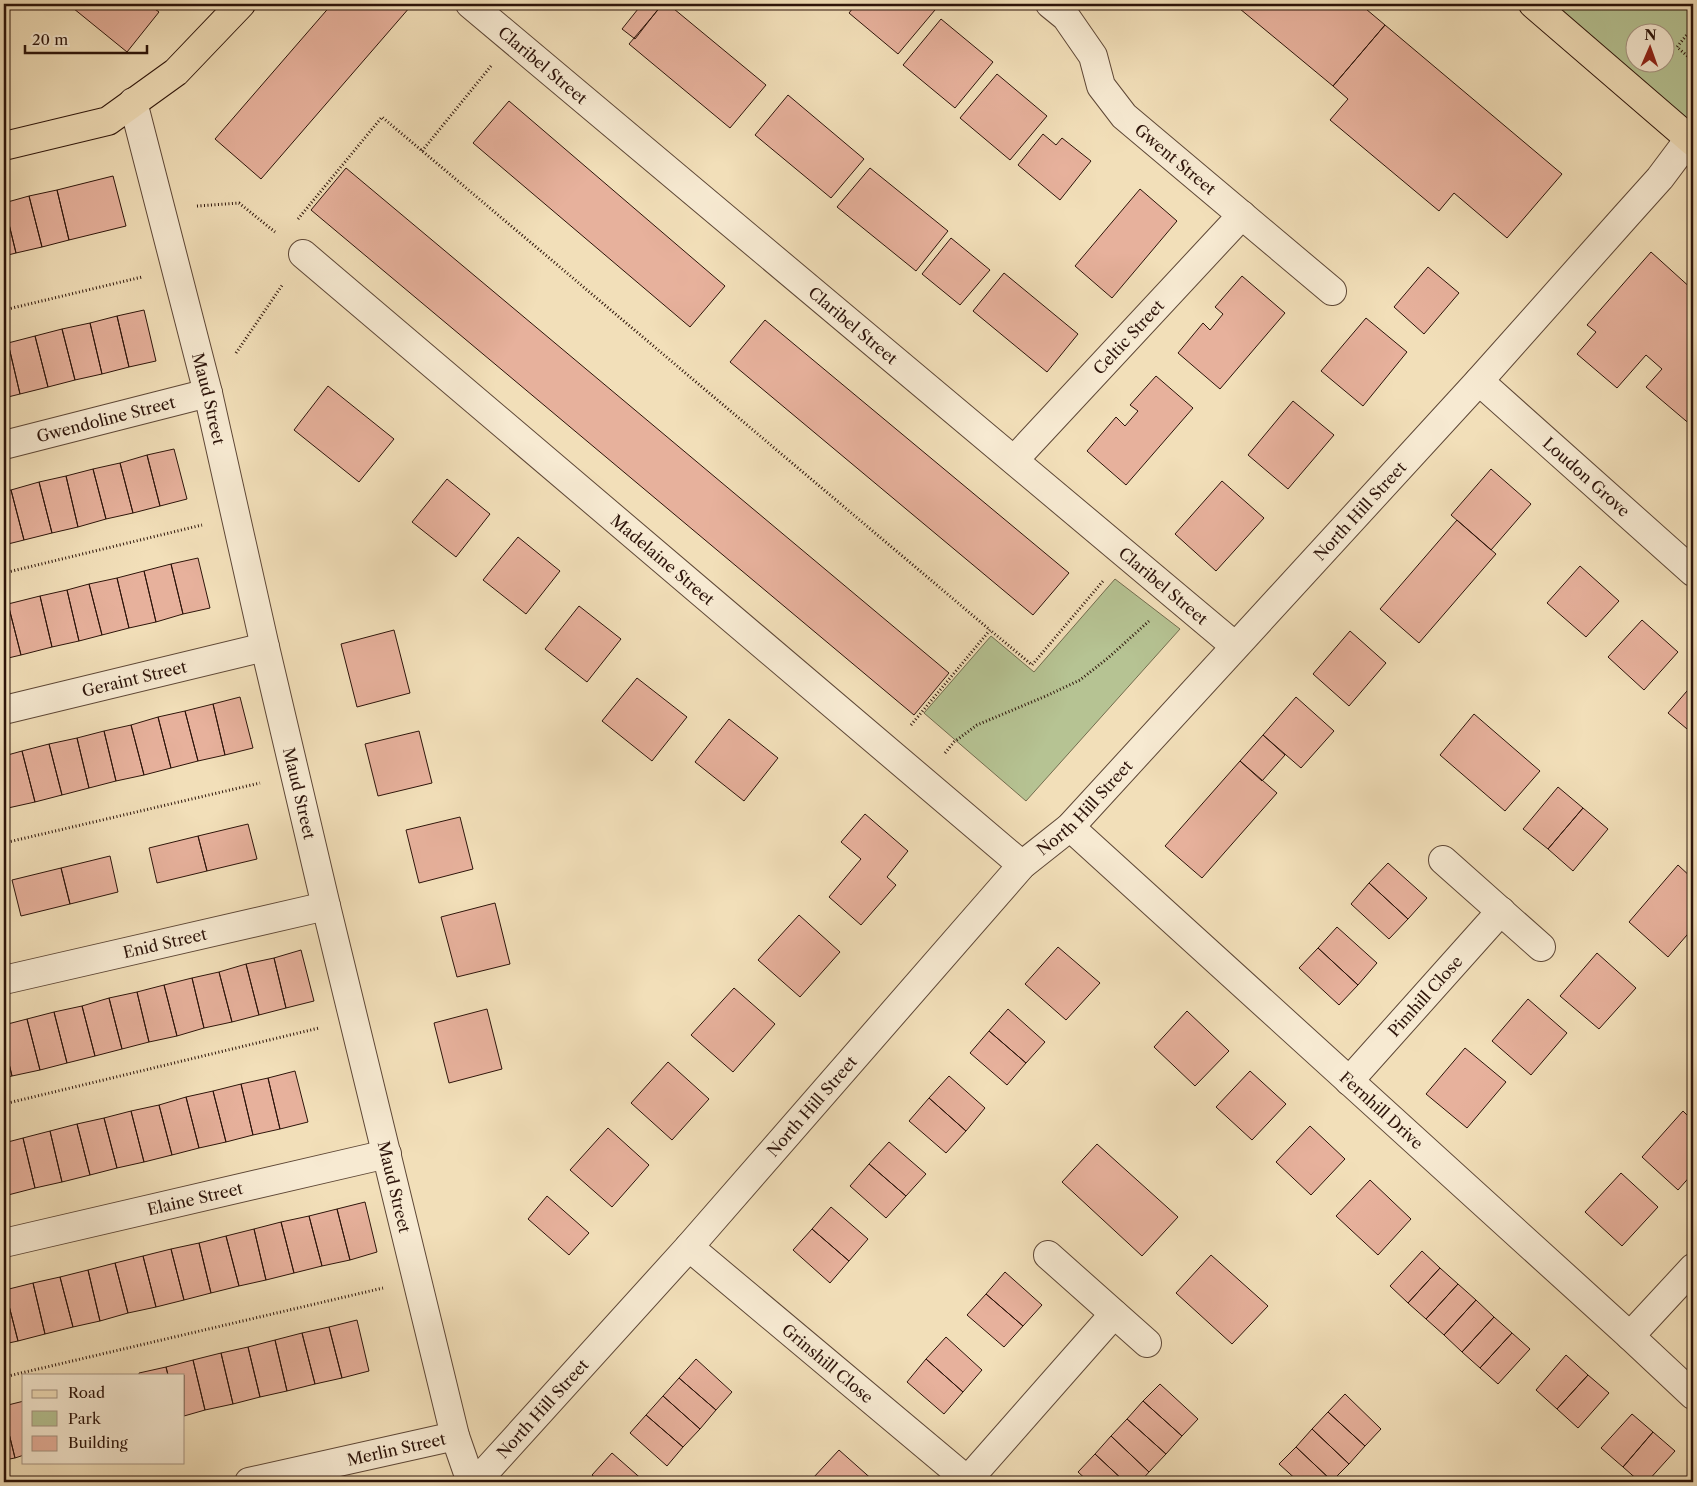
<svg xmlns="http://www.w3.org/2000/svg" width="1697" height="1486" font-family="'Libre Caslon Text',serif">
	<style>
		.green { fill: #b6c393; stroke: #726c4e; fill-rule: evenodd }
		.building { fill: #e7b19c; stroke: #2d140a }
		.lines { fill: none; stroke-linecap: round; stroke-linejoin: round }
		.minor-casing { stroke: #5e4736; stroke-width: 30 }
		.major-casing { stroke: #2d140a; stroke-width: 30 }
		.path { stroke: #2d140a; stroke-width: 3; stroke-dasharray: 1 2.5; stroke-linecap: butt }
		.minor { stroke: #f7ead2; stroke-width: 28 }
		.major { stroke: #f2dfb9; stroke-width: 28 }
		.labels { text-anchor: middle; stroke-width: 5; stroke-linejoin: round; paint-order: stroke }
		.street-label { font-size: 16px; fill: #2d140a; stroke: #f7ead2 }
	</style>
	<rect width="100%" height="100%" fill="#f2dfb9"/>
	<filter id="stains"><feTurbulence type="fractalNoise" baseFrequency=".004" numOctaves="4"/><feColorMatrix values="0 0 0 0 .2 0 0 0 0 .09 0 0 0 0 .02 0 0 0 .5 -.17"/></filter>
	<radialGradient id="worn" r=".72"><stop offset=".6" stop-color="#630" stop-opacity="0"/><stop offset="1" stop-color="#630" stop-opacity=".3"/></radialGradient>
	<path class="green" d="M1533,4h160v138zM1634,32h30v30h-30z
		M1115,579l65,50 -154,172 -102,-88 67,-77 43,36z"/>
	<path class="building" d="M68,4h80l11,8 -32,40z
		M332,4h75l3,3 -149,172 -46,-40z
		M642,4h12l5,4 -24,31 -13,-10z
		M663,4h5l98,81 -36,43 -101,-84z
		M856,4h71l8,6 -37,44 -49,-41z
		M1234,4h126l25,21 -52,61z
		M941,19l52,43 -38,46 -52,-43z
		M1385,25l177,149 -55,64 -53,-45 -15,18 -109,-91 18,-21 -15,-13z
		M997,74l50,42 -37,44 -50,-42z
		M788,95l76,64 -33,39 -76,-63z
		M509,101l216,185 -35,41 -217,-184z
		M1043,134l13,11 6,-7 29,23 -31,39 -42,-35z
		M346,168l603,505 -35,42 -603,-505z
		M870,168l78,63 -32,40 -79,-64z
		M113,176l13,50 -57,14 -12,-50z
		M1140,189l37,32 -65,77 -37,-32z
		M57,190l12,50 -27,7 -13,-51z
		M29,196l13,51 -26,6 -12,-50z
		M4,204l12,49 -12,3z
		M951,238l39,32 -30,35 -38,-31z
		M1651,252l42,38v134l-1,2 -46,-39 16,-18 -16,-14 -29,33 -40,-34 19,-22 -9,-7z
		M1428,267l31,26 -35,41 -30,-27z
		M1004,273l74,61 -31,38 -74,-61z
		M1242,276l43,37 -65,76 -42,-36 25,-30 7,7 13,-16 -8,-7z
		M144,310l12,51 -27,6 -12,-51z
		M117,316l12,51 -27,7 -12,-51z
		M1366,318l41,34 -44,54 -42,-35z
		M765,320l304,253 -36,42 -303,-253z
		M90,323l12,51 -27,6 -13,-51z
		M62,329l13,51 -27,7 -13,-51z
		M35,336l13,51 -28,7 -12,-51z
		M8,343l12,51 -16,4v-54z
		M1156,376l37,32 -67,77 -39,-34 29,-34 9,9 13,-15 -8,-6z
		M328,386l66,53 -35,43 -65,-52z
		M1293,401l41,34 -46,54 -40,-34z
		M174,449l13,50 -27,7 -13,-51z
		M147,455l13,51 -27,7 -13,-50z
		M120,463l13,50 -27,6 -13,-50z
		M93,469l13,50 -28,8 -12,-51z
		M1491,469l40,35 -40,46 -40,-35z
		M66,476l12,51 -26,6 -13,-51z
		M447,479l43,35 -34,43 -44,-35z
		M1222,481l42,37 -48,53 -41,-37z
		M39,482l13,51 -28,7 -13,-50z
		M11,490l13,50 -20,5v-54z
		M1457,520l39,34 -77,89 -39,-34z
		M518,537l42,34 -34,43 -43,-34z
		M198,558l12,50 -27,6 -12,-50z
		M171,564l12,50 -27,8 -12,-51z
		M1580,566l39,35 -33,36 -39,-34z
		M144,571l12,51 -27,6 -12,-50z
		M117,578l12,50 -27,7 -13,-51z
		M89,584l13,51 -23,6 -12,-51z
		M67,590l12,51 -27,6 -12,-51z
		M40,596l12,51 -31,8 -13,-51z
		M8,604l13,51 -17,4v-54z
		M579,606l42,33 -34,43 -42,-33z
		M1642,620l36,32 -34,38 -36,-33z
		M394,630l16,63 -53,14 -16,-63z
		M1350,631l36,32 -37,43 -36,-32z
		M637,678l50,39 -35,44 -50,-40z
		M1693,684v50l-25,-21z
		M240,697l13,51 -28,7 -12,-51z
		M1296,697l38,34 -33,37 -38,-33z
		M213,704l12,51 -27,6 -13,-50z
		M185,711l13,50 -27,7 -13,-51z
		M1474,714l66,57 -35,40 -65,-56z
		M158,717l13,51 -27,7 -13,-50z
		M729,719l49,39 -34,43 -49,-39z
		M131,725l13,50 -28,6 -12,-50z
		M104,731l12,50 -27,7 -12,-50z
		M419,731l13,52 -54,13 -13,-52z
		M1263,735l22,20 -23,26 -22,-20z
		M77,738l12,50 -27,7 -13,-51z
		M49,744l13,51 -27,7 -13,-51z
		M22,751l13,51 -27,6 -4,-15v-37z
		M1240,761l37,32 -75,85 -37,-32z
		M1558,787l25,21 -35,41 -25,-20z
		M1583,808l25,21 -35,42 -25,-22z
		M865,814l43,37 -21,26 9,8 -35,40 -32,-28 32,-38 -20,-17z
		M460,817l13,52 -54,14 -13,-53z
		M248,824l9,35 -50,12 -9,-35z
		M198,836l9,35 -50,12 -8,-35z
		M110,856l8,36 -48,12 -9,-36z
		M1388,863l39,35 -19,21 -39,-36z
		M1678,865l15,14v49l-25,29 -39,-35z
		M61,868l9,36 -49,12 -9,-36z
		M1369,883l39,36 -19,20 -38,-35z
		M495,903l15,61 -53,13 -16,-60z
		M799,915l41,37 -40,45 -42,-37z
		M1337,927l40,36 -19,22 -40,-37z
		M1058,947l42,36 -34,37 -41,-36z
		M1318,948l40,37 -19,20 -40,-37z
		M301,950l13,51 -28,7 -12,-50z
		M1597,953l39,35 -37,41 -39,-33z
		M274,958l12,50 -27,7 -13,-51z
		M246,964l13,51 -27,7 -13,-50z
		M219,972l13,50 -28,6 -12,-50z
		M192,978l12,50 -27,8 -13,-51z
		M164,985l13,51 -28,6 -12,-50z
		M734,988l41,36 -42,48 -42,-37z
		M137,992l12,50 -27,7 -13,-51z
		M109,998l13,51 -27,7 -13,-50z
		M1528,999l39,34 -36,42 -39,-34z
		M82,1006l13,50 -28,7 -13,-51z
		M487,1009l15,60 -53,14 -15,-60z
		M1008,1009l37,33 -19,21 -37,-32z
		M1187,1011l42,40 -34,35 -41,-39z
		M54,1012l13,51 -27,7 -13,-51z
		M27,1019l13,51 -28,6 -8,-33v-18z
		M989,1031l37,32 -19,22 -37,-32z
		M4,1043l8,33 -8,2z
		M1465,1048l41,34 -39,46 -41,-34z
		M668,1062l41,37 -37,41 -41,-37z
		M295,1071l13,51 -28,7 -12,-51z
		M1250,1071l36,33 -34,36 -36,-33z
		M949,1076l36,32 -19,23 -37,-33z
		M268,1078l12,51 -27,6 -12,-51z
		M241,1084l12,51 -27,7 -13,-51z
		M213,1091l13,51 -27,6 -13,-51z
		M186,1097l13,51 -27,7 -13,-50z
		M929,1098l37,33 -20,22 -37,-32z
		M159,1105l13,50 -28,7 -13,-51z
		M131,1111l13,51 -27,6 -13,-50z
		M1683,1111l10,10v52l-15,17 -36,-33z
		M104,1118l13,50 -27,7 -13,-51z
		M77,1124l13,51 -28,7 -12,-51z
		M1310,1126l35,33 -34,36 -35,-33z
		M608,1128l41,37 -37,42 -42,-37z
		M50,1131l12,51 -27,6 -12,-50z
		M23,1138l12,50 -27,7 -4,-16v-36z
		M889,1142l37,32 -20,22 -37,-32z
		M1097,1144l81,73 -36,39 -80,-74z
		M869,1164l37,32 -20,22 -36,-32z
		M1621,1173l37,34 -36,39 -37,-34z
		M1370,1180l41,39 -33,36 -42,-39z
		M547,1196l42,37 -20,22 -41,-36z
		M365,1202l12,50 -27,8 -13,-51z
		M831,1207l37,32 -19,22 -37,-32z
		M337,1209l13,51 -28,6 -13,-50z
		M309,1216l13,50 -28,7 -13,-51z
		M281,1222l13,51 -28,7 -12,-51z
		M254,1229l12,51 -27,6 -13,-50z
		M812,1229l37,32 -19,22 -37,-33z
		M226,1236l13,50 -28,7 -12,-50z
		M199,1243l12,50 -27,7 -13,-51z
		M171,1249l13,51 -28,7 -13,-51z
		M1422,1251l18,17 -32,35 -18,-17z
		M1211,1255l57,51 -36,38 -56,-51z
		M143,1256l13,51 -28,6 -13,-50z
		M115,1263l13,50 -28,8 -12,-51z
		M1440,1268l18,16 -32,35 -18,-16z
		M88,1270l12,51 -27,6 -13,-50z
		M1005,1272l37,33 -19,21 -37,-32z
		M60,1277l13,50 -28,7 -12,-51z
		M33,1283l12,51 -27,7 -13,-51z
		M1458,1284l18,16 -32,35 -18,-16z
		M4,1290h1l13,51 -14,3z
		M986,1294l37,32 -19,21 -37,-32z
		M1476,1300l18,17 -32,35 -18,-17z
		M1494,1317l18,16 -32,35 -18,-16z
		M357,1320l12,51 -27,7 -13,-51z
		M329,1327l13,51 -27,6 -13,-51z
		M302,1333l13,51 -28,7 -12,-51z
		M1512,1333l18,16 -32,35 -18,-16z
		M946,1337l36,33 -19,22 -37,-33z
		M275,1340l12,51 -27,6 -12,-50z
		M248,1347l12,50 -27,7 -12,-51z
		M221,1353l12,51 -28,6 -12,-50z
		M1566,1355l22,20 -31,34 -21,-19z
		M696,1359l36,33 -16,18 -37,-32z
		M926,1359l37,33 -19,22 -37,-32z
		M193,1360l12,50 -21,6v-41h-16l-2,-8z
		M166,1367l2,8h-29v-2z
		M1588,1375l21,18 -31,35 -21,-19z
		M679,1378l37,32 -16,19 -37,-33z
		M1160,1384l38,35 -16,17 -39,-35z
		M1345,1394l36,35 -16,17 -37,-34z
		M663,1396l37,33 -17,18 -37,-32z
		M24,1401v54l-9,3 -11,-45v-7z
		M1143,1401l39,35 -16,18 -39,-35z
		M1328,1412l37,34 -16,18 -37,-35z
		M4,1413l11,45 -11,2z
		M1632,1414l21,18 -30,35 -22,-19z
		M646,1415l37,32 -16,19 -37,-33z
		M1127,1419l39,35 -17,18 -38,-36z
		M1312,1429l37,35 -17,17 -36,-34z
		M1653,1432l22,19 -28,31h-7l-17,-15z
		M1111,1436l38,36 -9,10h-15l-30,-28z
		M1296,1447l36,34 -1,1h-32l-20,-18z
		M839,1450l36,32h-57l-5,-4z
		M612,1453l33,29h-45l-8,-7z
		M1095,1454l30,28h-36l-11,-10z"/>
	<g class="lines">
		<g class="minor-casing">
			<g id="minor">
				<path id="s1" d="M470,4l765,642"/>
				<path id="s2" d="M1050,4l16,13 27,39 8,30 23,30 208,175"/>
				<path id="s3" d="M133,102l75,291 57,254 61,259 129,530 16,46"/>
				<path id="s4" d="M303,254l719,611"/>
				<path id="s5" d="M1479,381l214,191"/>
				<path id="s6" d="M4,445l204,-52"/>
				<path id="s7" d="M1014,460l228,-245"/>
				<path id="s8" d="M4,710l261,-63"/>
				<path id="s9" d="M1070,827l560,509 63,59"/>
				<path d="M1443,860l98,87"/>
				<path id="s10" d="M4,980l322,-74"/>
				<path id="s11" d="M1349,1081l152,-170"/>
				<path id="s12" d="M4,1243l383,-89"/>
				<path id="s13" d="M689,1247l278,233"/>
				<path d="M1048,1255l99,88"/>
				<path d="M1630,1336l63,-68"/>
				<path id="s14" d="M249,1482l206,-46"/>
				<path id="s15" d="M476,1482l213,-235 333,-382 48,-38 409,-446 146,-164 35,-39 33,-44"/>
				<path d="M966,1482l148,-168"/>
			</g>
		</g>
		<g class="major-casing">
			<path id="major" d="M1533,4l160,138
				M4,146l104,-25 68,-49 65,-68"/>
		</g>
		<path class="path" d="M1691,4l2,1
			M1693,27l-16,20 16,14
			M422,151l69,-85
			M197,206l42,-3 36,29
			M298,219l84,-102 608,513
			M4,310l138,-33
			M236,353l47,-69
			M4,573l198,-48
			M911,725l79,-95 42,35 71,-84
			M945,753l9,-11 23,-17 69,-29 34,-16 28,-22 41,-37
			M4,843l256,-60
			M4,1104l315,-76
			M4,1377l379,-89"/>
		<use href="#minor" class="minor"/>
		<use href="#major" class="major"/>
	</g>
	<g class="labels">
		<g class="street-label">
			<text dy="6" stroke="none"><textPath href="#s1" startOffset="95">Claribel Street</textPath></text>
			<text dy="6" stroke="none"><textPath href="#s2" startOffset="204">Gwent Street</textPath></text>
			<text dy="6" stroke="none"><textPath href="#s1" startOffset="500">Claribel Street</textPath></text>
			<text dy="6" stroke="none"><textPath href="#s7" startOffset="168">Celtic Street</textPath></text>
			<text dy="6" stroke="none"><textPath href="#s3" startOffset="306">Maud Street</textPath></text>
			<text dy="6" stroke="none"><textPath href="#s6" startOffset="105">Gwendoline Street</textPath></text>
			<text dy="6" stroke="none"><textPath href="#s5" startOffset="144">Loudon Grove</textPath></text>
			<text dy="6" stroke="none"><textPath href="#s15" startOffset="1314">North Hill Street</textPath></text>
			<text dy="6" stroke="none"><textPath href="#s4" startOffset="472">Madelaine Street</textPath></text>
			<text dy="6" stroke="none"><textPath href="#s1" startOffset="905">Claribel Street</textPath></text>
			<text dy="6" stroke="none"><textPath href="#s8" startOffset="134">Geraint Street</textPath></text>
			<text dy="6" stroke="none"><textPath href="#s3" startOffset="711">Maud Street</textPath></text>
			<text dy="6" stroke="none"><textPath href="#s15" startOffset="909">North Hill Street</textPath></text>
			<text dy="6" stroke="none"><textPath href="#s10" startOffset="165">Enid Street</textPath></text>
			<text dy="6" stroke="none"><textPath href="#s11" startOffset="114">Pimhill Close</textPath></text>
			<text dy="6" stroke="none"><textPath href="#s15" startOffset="504">North Hill Street</textPath></text>
			<text dy="6" stroke="none"><textPath href="#s9" startOffset="421">Fernhill Drive</textPath></text>
			<text dy="6" stroke="none"><textPath href="#s3" startOffset="1116">Maud Street</textPath></text>
			<text dy="6" stroke="none"><textPath href="#s12" startOffset="196">Elaine Street</textPath></text>
			<text dy="6" stroke="none"><textPath href="#s13" startOffset="181">Grinshill Close</textPath></text>
			<text dy="6" stroke="none"><textPath href="#s15" startOffset="99">North Hill Street</textPath></text>
			<text dy="6" stroke="none"><textPath href="#s14" startOffset="151">Merlin Street</textPath></text>
		</g>
	</g>
	<rect width="1697" height="1486" fill="none" stroke="#f2dfb9" stroke-width="20"/>
	<rect x="5" y="5" width="1687" height="1476" fill="none" stroke="#2d140a" stroke-width="2.5"/>
	<rect x="10" y="10" width="1677" height="1466" fill="none" stroke="#2d140a"/>
	<rect x="22" y="1374" width="162" height="90" fill="#f7ead2" stroke="#a69482"/>
	<rect x="32" y="1390" width="25" height="8" fill="#f2dfb9" stroke="#a69482"/>
	<text x="68" y="1398" font-size="15" fill="#2d140a">Road</text>
	<rect x="32" y="1411" width="25" height="15" fill="#b6c393" stroke="#a69482"/>
	<text x="68" y="1424" font-size="15" fill="#2d140a">Park</text>
	<rect x="32" y="1436" width="25" height="15" fill="#e7b19c" stroke="#a69482"/>
	<text x="68" y="1448" font-size="15" fill="#2d140a">Building</text>
	<g transform="translate(1650 48) rotate(2)"><circle r="24" fill="#f7ead2" stroke="#a69482"/>
	<path d="M0-4L9 19L0 12L-9 19Z" fill="#8f2418"/>
	<text y="-8" font-size="14" font-weight="bold" text-anchor="middle" fill="#2d140a">N</text>
	</g>
	<path d="M25 45v8h122v-8" fill="none" stroke="#2d140a" stroke-width="2.5"/>
	<text x="32" y="45" font-size="15" fill="#2d140a" stroke="#f7ead2" stroke-width="4" paint-order="stroke">20 m</text>
	<rect width="100%" height="100%" filter="url(#stains)"/>
	<rect width="100%" height="100%" fill="url(#worn)"/>
</svg>
